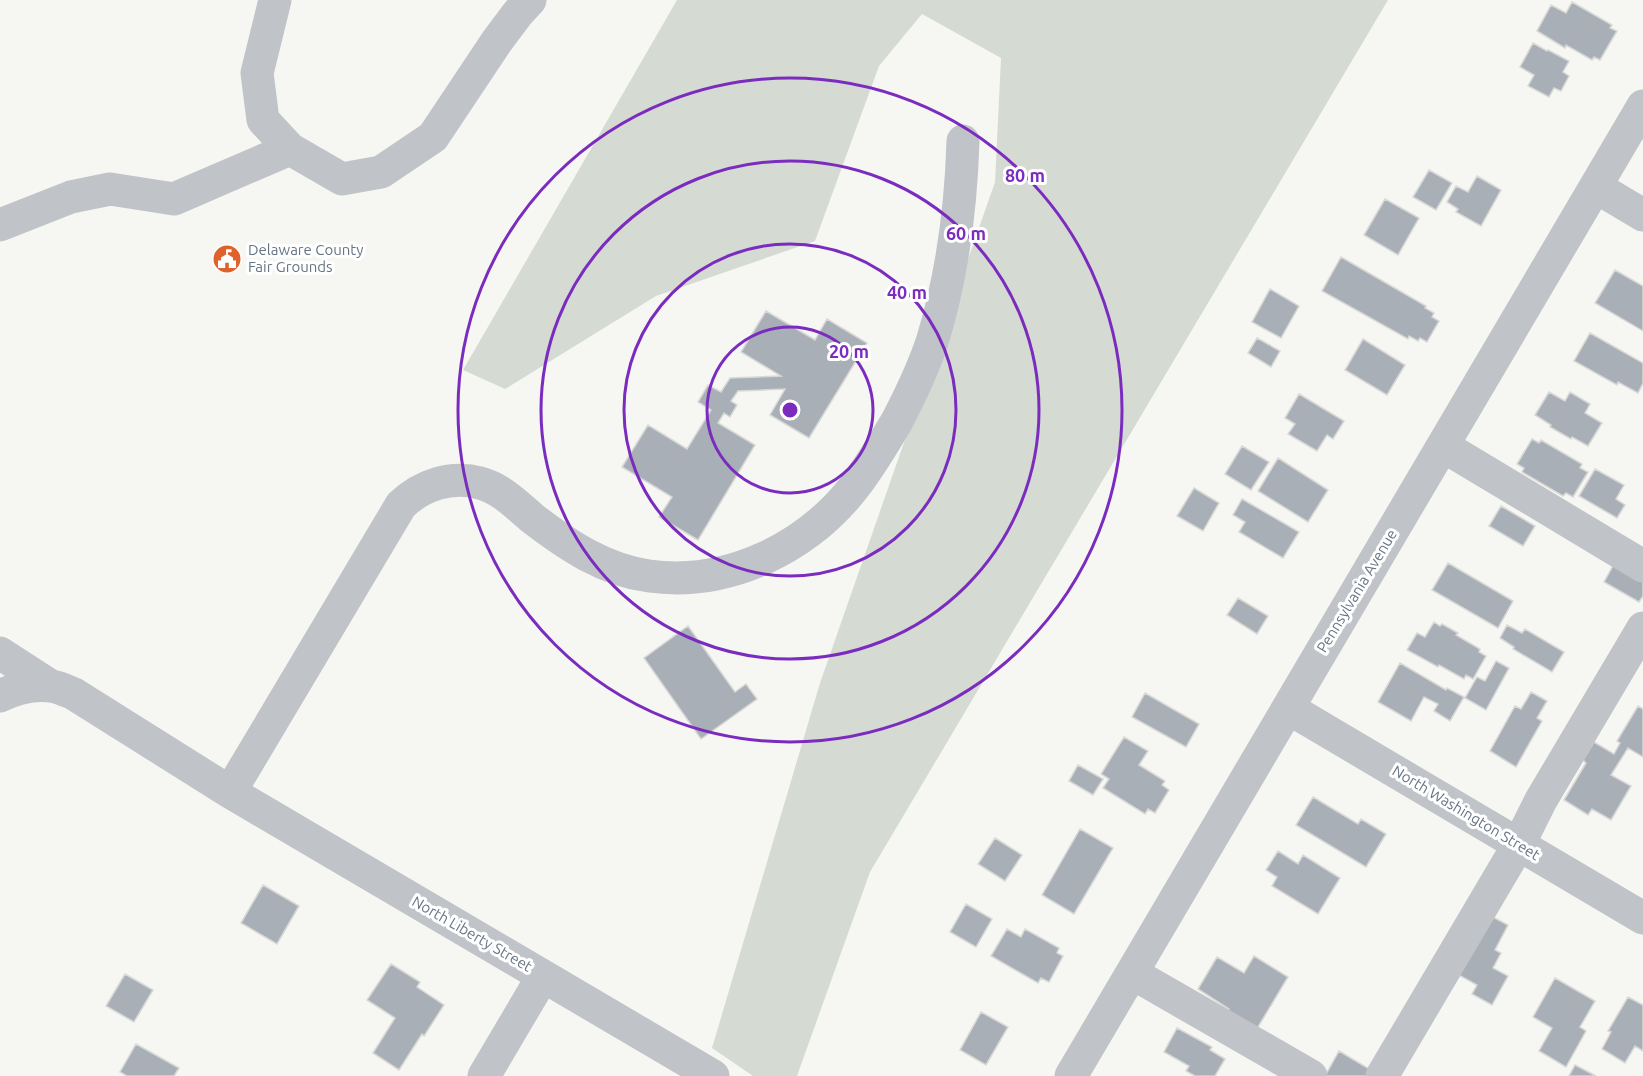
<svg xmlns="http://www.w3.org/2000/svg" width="1643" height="1076" font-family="Ubuntu,sans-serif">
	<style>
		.green { fill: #d5dbd3 }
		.building { fill: #a8afb6; stroke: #d8d8d6; stroke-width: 1.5 }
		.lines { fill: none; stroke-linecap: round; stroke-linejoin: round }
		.minor { stroke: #c0c3c7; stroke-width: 33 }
		.ring { fill: none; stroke: #7b2cbf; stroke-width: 3 }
		.labels { text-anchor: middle; stroke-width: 6; stroke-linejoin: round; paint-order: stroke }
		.poi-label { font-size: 15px; fill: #667584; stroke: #fff; text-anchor: start }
		.street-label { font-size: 15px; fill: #667584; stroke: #fff }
		.centre { fill: #7b2cbf; stroke: #fff; stroke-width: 3 }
		.ring-label { font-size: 18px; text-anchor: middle; font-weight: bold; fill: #7b2cbf; stroke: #fff; stroke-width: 6; stroke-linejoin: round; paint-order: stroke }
	</style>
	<rect width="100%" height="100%" fill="#f6f7f3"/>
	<path class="green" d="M677,0h711l-518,872 -73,204h-44l-41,-28 108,-365 175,-501 6,-124 -79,-44 -43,52 -64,175 -159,55 -151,93 -42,-19z"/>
	<path class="building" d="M1572,2l40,23 -2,3 7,3 -17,29 -6,-3 -2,3 -26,-15 -1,3 -28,-17 14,-26 15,8z
		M1533,43l14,8 1,-1 21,11 -6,11 6,4 -8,15 -7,-3 -5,9 -21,-11 6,-11 -14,-8z
		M1429,170l23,13 -16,27 -23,-13z
		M1477,176l24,14 -20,36 -25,-14 2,-3 -11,-7 9,-16 12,6z
		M1385,199l34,19 -21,37 -34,-20z
		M1341,257l85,49 -1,2 9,5 -2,4 7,4 -12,21 -7,-4 -2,3 -9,-5 -1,3 -86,-48z
		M1615,270l28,16v45l-48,-28z
		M1270,289l29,17 -18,32 -29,-16z
		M766,311l49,29 12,-21 40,24 -58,95 -39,-23 15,-26 -47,2 -7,10 6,4 -7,12 -6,-4 -6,10 37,22 -57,95 -39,-23 13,-20 -50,-30 26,-42 39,24 24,-39 -13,-8 10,-17 13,7 9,-14 51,-2 -40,-24z
		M1590,333l53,30v20l-5,10 -20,-11 -1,3 -43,-24z
		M1257,338l23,13 -9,16 -23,-14z
		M1363,339l42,26 -18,30 -42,-25z
		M1549,392l16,9 5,-9 20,12 -5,9 17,10 -14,23 -16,-9 -1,2 -21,-12 1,-2 -16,-10z
		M1299,394l45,27 -11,18 -6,-4 -10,16 -29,-17 7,-10 -10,-6z
		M1532,439l7,4 2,-3 41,24 -2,4 8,4 -15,25 -7,-4 -3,3 -41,-24 2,-4 -7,-4z
		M1242,446l27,16 -18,28 -26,-16z
		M1278,458l50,32 -20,32 -50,-31z
		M1595,469l29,16 -8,14 9,6 -8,13 -38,-22z
		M1194,488l25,15 -16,28 -26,-15z
		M1242,499l57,33 -16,26 -44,-26 6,-10 -12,-7z
		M1501,506l34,20 -12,20 -34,-20z
		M1448,563l65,38 -15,27 -66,-38z
		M1614,564l29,17v15l-4,6 -35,-20z
		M1238,598l30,18 -11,18 -30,-19z
		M1434,622l6,4 2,-2 16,9 -2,2 24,14 -1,3 7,4 -13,23 -7,-4 -2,4 -25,-14 -1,2 -31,-17 10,-17 8,4z
		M1507,625l15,8 3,-4 39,23 -12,20 -39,-23 1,-2 -14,-9z
		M688,626l47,66 11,-8 11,15 -56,40 -57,-81z
		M1496,661l13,7 -23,42 -21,-12 12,-21 8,4z
		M1400,663l46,27 1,-2 17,9 -14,24 -16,-10 4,-7 -14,-7 -13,24 -33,-19z
		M1531,692l16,9 -10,17 5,3 -26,46 -26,-16 25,-45 6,3z
		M1145,693l54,31 -13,23 -54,-30z
		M1638,706l5,3v48l-15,-9 -17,27 20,11 -20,34 -19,-11 -4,6 -24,-15 22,-37 -3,-3 11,-18 20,12 6,-11 -3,-2z
		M1124,737l24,14 -9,14 26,16 -3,4 7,5 -14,23 -7,-4 -3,5 -42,-26 6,-9 -8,-5z
		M1078,765l25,14 -10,16 -24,-14z
		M1313,797l45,27 3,-5 25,15 -20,33 -70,-42z
		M1080,829l33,19 -39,66 -32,-19z
		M995,838l27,17 -17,26 -27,-17z
		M1278,851l20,13 5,-9 37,23 -22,36 -46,-28 5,-9 -11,-7z
		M263,885l36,21 -22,38 -36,-21z
		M966,904l26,15 -16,28 -26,-15z
		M1489,915l19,10 -13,25 6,3 -8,15 15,8 -16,29 -20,-11 5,-9 -20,-11z
		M1007,929l14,8 4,-8 34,19 -2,5 6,3 -14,26 -8,-4 -3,5 -47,-27z
		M1254,956l34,21 -33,55 -29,-18 3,-5 -31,-20 19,-32 27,16z
		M391,964l29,18 -3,5 27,18 -20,31 -2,-2 -23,36 -26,-17 22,-35 -28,-18z
		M125,974l28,16 -19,32 -28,-16z
		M1555,978l40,23 -15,26 6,4 -20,36 -27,-16 13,-23 -19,-11z
		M1628,997l15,8v46l-8,-5 -10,17 -23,-14 9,-17 -3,-1z
		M981,1012l27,15 -22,38 -26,-15z
		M1177,1028l35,19 -2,3 15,9 -10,17h-20l-9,-5 3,-5 -25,-14z
		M136,1044l43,24 -5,8h-47l-7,-4z
		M1339,1051l32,19 -4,6h-42z
		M1575,1065l21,11h-27z"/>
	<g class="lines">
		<path class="minor" d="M275,0l-18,73 6,47 27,29 52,30 39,-7 52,-35 64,-96 21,-28 12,-13
			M1596,187l47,28
			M0,225l71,-28 39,-8 64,10 116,-50
			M1443,446l200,120
			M0,653l51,33
			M0,696c16,-8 33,-12 51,-10 8,1 16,5 23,8l156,98 483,284
			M1288,708l355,210
			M230,792l171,-287c21,-20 50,-30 79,-22 20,5 37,22 52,35 35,27 72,52 117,58 79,11 158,-28 206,-90 16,-21 29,-43 42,-65 13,-25 26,-52 35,-79 20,-65 29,-134 31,-201
			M1132,973l179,103
			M484,1076l59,-100
			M1071,1076l572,-970
			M1382,1076l137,-232 22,-44 102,-172"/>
	</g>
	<g class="ring">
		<circle cx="790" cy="410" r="83"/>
		<circle cx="790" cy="410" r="166"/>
		<circle cx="790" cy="410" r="249"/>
		<circle cx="790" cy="410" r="332"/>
	</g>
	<defs>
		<g id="civic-disc" transform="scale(1.5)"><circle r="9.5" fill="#df612b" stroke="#fff"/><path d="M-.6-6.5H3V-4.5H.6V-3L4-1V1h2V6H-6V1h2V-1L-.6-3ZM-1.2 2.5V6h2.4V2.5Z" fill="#fff"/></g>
	</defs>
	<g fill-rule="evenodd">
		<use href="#civic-disc" x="227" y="259"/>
	</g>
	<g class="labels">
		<g class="poi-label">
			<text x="248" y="255">Delaware County<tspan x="248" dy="17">Fair Grounds</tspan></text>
		</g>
		<g class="street-label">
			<text transform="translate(1357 591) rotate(-59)" y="5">Pennsylvania Avenue</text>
			<text transform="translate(1466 813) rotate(31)" y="5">North Washington Street</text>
			<text transform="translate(472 934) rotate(30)" y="5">North Liberty Street</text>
		</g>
	</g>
	<circle cx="790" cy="410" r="9" class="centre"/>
	<g class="ring-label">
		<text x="1025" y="182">80 m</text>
		<text x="966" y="240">60 m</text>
		<text x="907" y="299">40 m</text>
		<text x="849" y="358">20 m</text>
	</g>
</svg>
